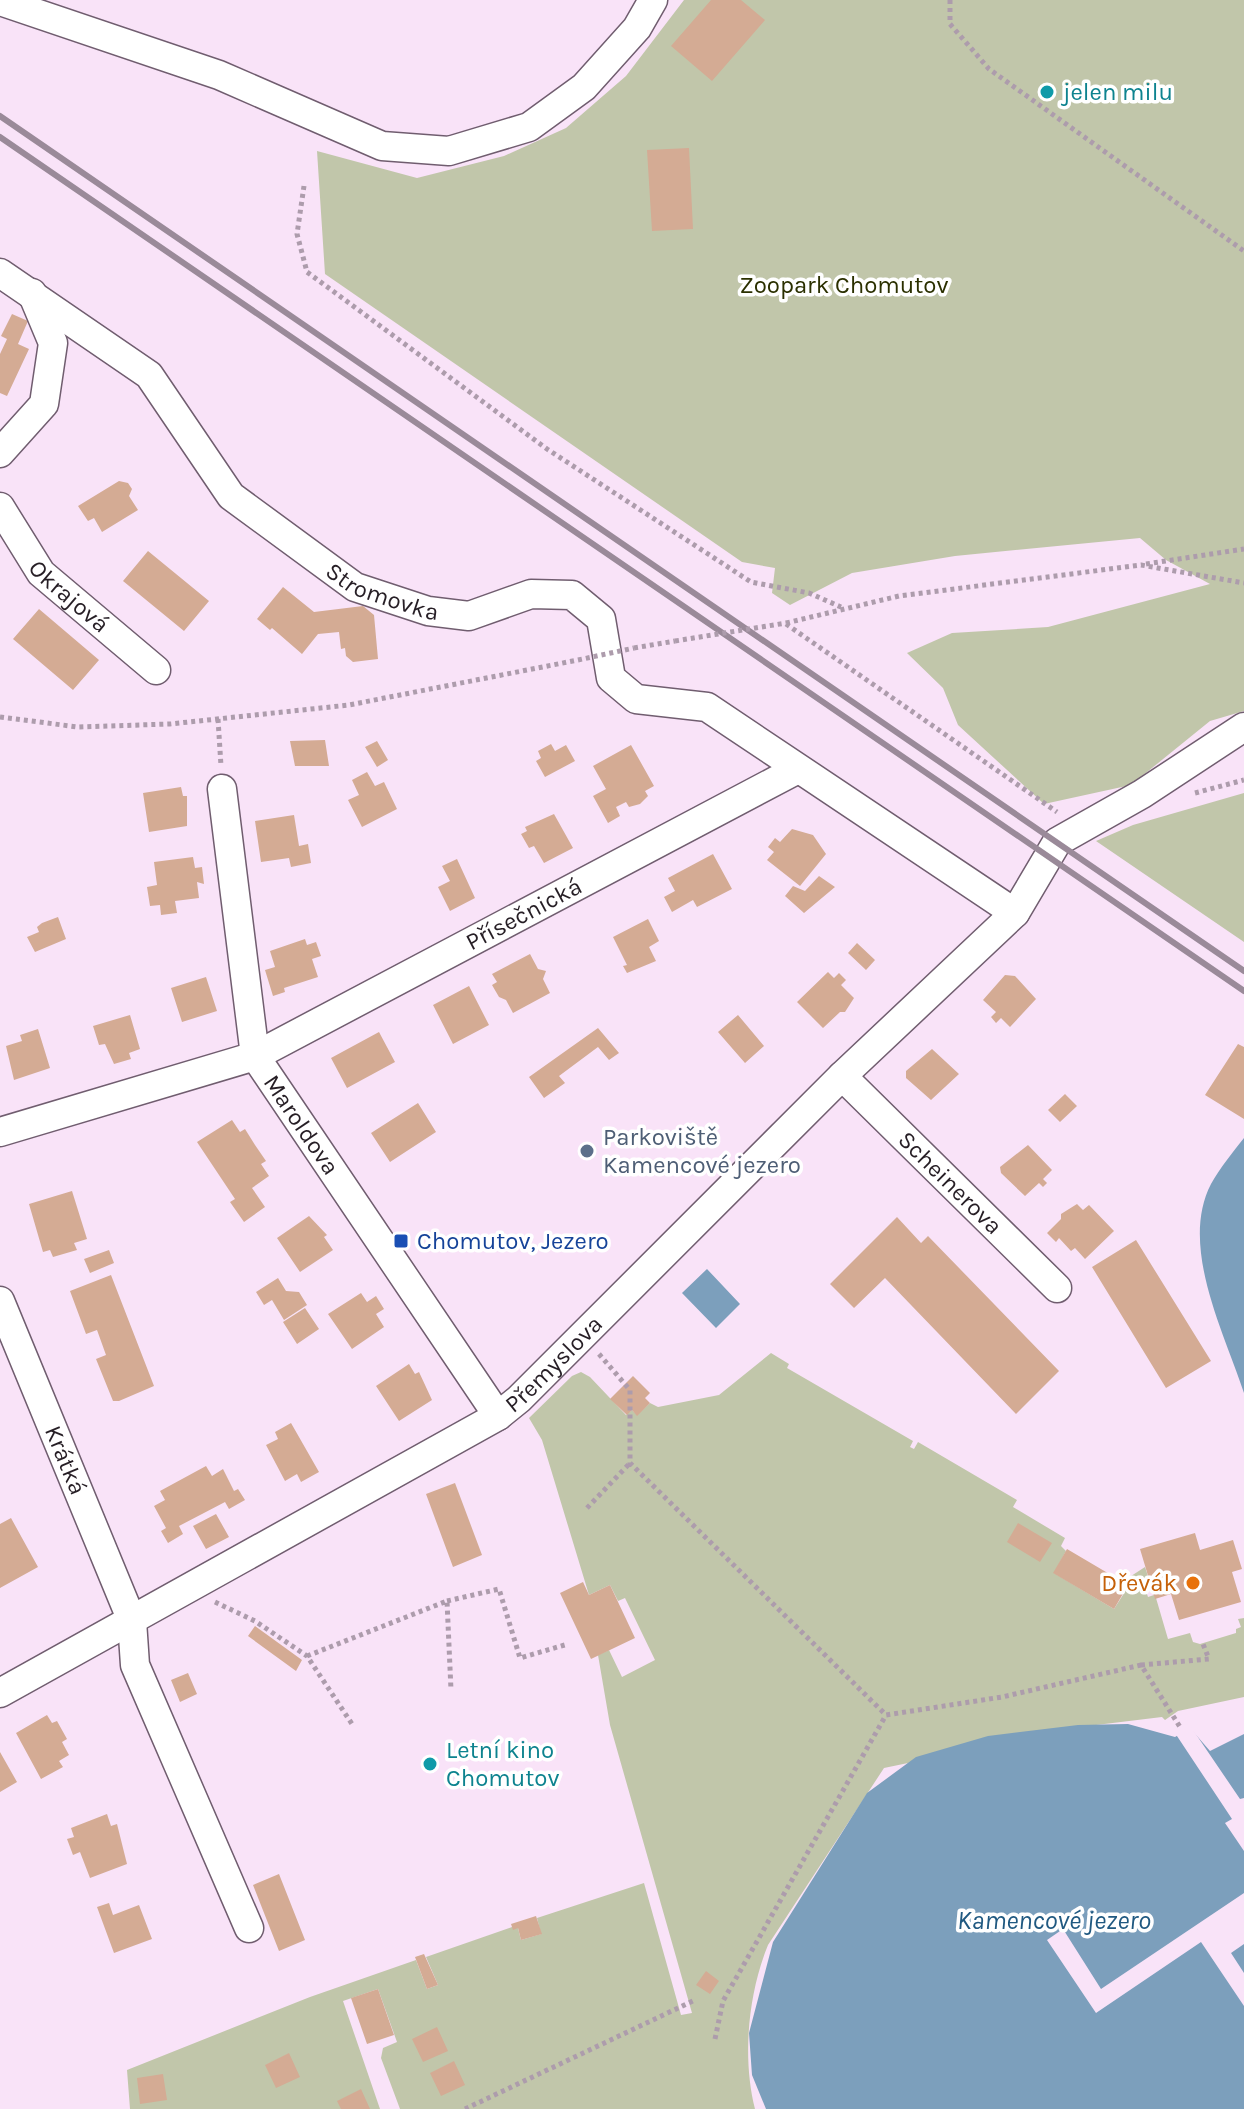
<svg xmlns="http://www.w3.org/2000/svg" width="1244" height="2109" font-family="Karla,sans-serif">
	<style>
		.green { fill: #c1c6aa }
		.water { fill: #7c9fbc }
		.pier { fill: #f9e3f8 }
		.building { fill: #d4ab94 }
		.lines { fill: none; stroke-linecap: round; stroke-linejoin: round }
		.minor-casing { stroke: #705d6f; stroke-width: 31 }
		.path { stroke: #ad9cac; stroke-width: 5; stroke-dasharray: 4 4; stroke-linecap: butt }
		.minor { stroke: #fff; stroke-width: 28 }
		.rail { stroke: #9a8a99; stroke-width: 6 }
		.path-bridge { stroke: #ad9cac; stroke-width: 5; stroke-dasharray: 4 4; stroke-linecap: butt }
		.culture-dot { fill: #0f9aa8; stroke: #fff; stroke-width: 3 }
		.service-dot { fill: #5c6f8a; stroke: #fff; stroke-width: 3 }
		.transit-dot { fill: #1a4fb4; stroke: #fff; stroke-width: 3 }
		.food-dot { fill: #e8710a; stroke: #fff; stroke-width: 3 }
		.labels { text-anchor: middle; stroke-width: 7; stroke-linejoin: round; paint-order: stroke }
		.culture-label { font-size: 24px; fill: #0d838f; stroke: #fff; text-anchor: start }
		.park-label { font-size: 24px; fill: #2b3000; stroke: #fff }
		.street-label { font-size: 24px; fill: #261e25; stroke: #fff }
		.service-label { font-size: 24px; fill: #4e5e75; stroke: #fff; text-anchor: start }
		.transit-label { font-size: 24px; fill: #164399; stroke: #fff; text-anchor: start }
		.food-label { font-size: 24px; fill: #c56008; stroke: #fff; text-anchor: end }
		.water-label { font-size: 26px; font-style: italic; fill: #205981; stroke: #fff }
	</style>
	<rect width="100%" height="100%" fill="#f9e3f8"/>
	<path class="green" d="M684,0h560v711l-34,10 -79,64 -87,19 -86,-79 -15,-37 -36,-35 45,-20 96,-6 162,-43 -44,-24 -26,-22 -185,18 -103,17 -62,32 -18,-12 3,-25 -33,-6 -417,-288 -8,-123 100,27 87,-22 62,-28 60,-52z
		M1244,793v149l-148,-101 37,-16z
		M771,1353l18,11 -2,4 126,73 -3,6 4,2 4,-7 99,58 -4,7 52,31 -4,8 5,5 -12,22 60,36 14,-22v-9l17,-11 7,21 -6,3 2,6 6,-2 2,3 12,41 22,-6 3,9 7,2 36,-11v-4l5,-2 -3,-8 6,-1v79l-66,14 -13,9 -3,-3 -182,22v9l-96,20 -116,177c-20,49 -26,113 -13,164h-355l-19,-51 2,-10 14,-6 -19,-53 -35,12 37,108h-250l-3,-39 183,-73 106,-37 11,29 11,-4 -12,-28 86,-30 6,1 3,12 20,-6 -4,-16 107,-35 37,132 11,-2 -82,-288 -12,-70 11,-5 13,27 33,-17 -30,-62 -7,3 -8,-16 -21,10 -47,-155 -13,-22 43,-42 9,-4 9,5 36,38 6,-5 5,5 13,-12 8,4 61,-12z"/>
	<path class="water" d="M1244,1138v255c-20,-61 -65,-147 -33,-209 9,-16 22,-32 33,-46z
		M707,1269l33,35 -24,24 -34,-35z
		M1128,1724l47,13 15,-9 20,23 34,-17v375h-478l-14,-34 -3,-42 24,-91 94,-149 49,-36 72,-21 90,-11z"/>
	<path class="pier" d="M1189,1724l51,75 4,-1v53l-19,-28 7,-4 -57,-86z
		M1244,1893v51l-13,9 13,20v33l-43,-64 -105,71 -49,-73 16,-11 38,60z"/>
	<path class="building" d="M711,0h30l24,20 -53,61 -41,-35z
		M689,148l4,81 -41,2 -5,-81z
		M12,314l16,7 -10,23 11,5 -22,47 -7,-3v-39l7,-15 -6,-3z
		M119,481l9,2 4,6 -3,7 9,14 -36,22 -8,-14 -6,3 -10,-15z
		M148,551l61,50 -25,30 -61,-50z
		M283,587l31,25 49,-6 11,9 4,44 -25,3 -7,-6 -1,-8 -4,1 -2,-17 -21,2 -16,20 -30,-26 -2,2 -13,-11z
		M39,609l60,51 -26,30 -60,-51z
		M325,740l4,26h-34l-5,-25z
		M377,741l11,19 -11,7 -12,-20z
		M551,744l4,7 11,-6 9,16 -30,16 -9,-16 5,-3 -3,-7z
		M631,745l23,41 -9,5 3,5 -8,8 -11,3 -3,-5 -10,5 4,9 -12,7 -15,-27 13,-7 -13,-23z
		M367,772l8,14 9,-4 13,27 -35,18 -14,-27 11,-5 -7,-15z
		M181,787l2,9h4v30l-38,6 -6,-39z
		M554,814l19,34 -29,15 -10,-17 -5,2 -8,-14 6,-3 -2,-4z
		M294,815l5,31 9,-2 3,19 -20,4 -2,-9 -28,4 -6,-41z
		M792,829l21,6 13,19 -26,32 -33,-26 7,-8 -6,-5 7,-9 5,4z
		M713,854l19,35 -35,18 -4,-7 -21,12 -8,-15 11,-6 -7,-13z
		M193,857l2,11 7,-1 2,17 -7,-2 2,16 -24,3 2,12 -16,2 -1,-10 -10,1 -3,-19 10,-2 -3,-23z
		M457,859l18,39 -25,13 -12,-24 12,-6 -8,-15z
		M819,876l16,11 -31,26 -19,-17 8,-10 12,5z
		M58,917l8,22 -31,13 -8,-15 12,-5 -2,-5 5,-4z
		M648,919l11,22 -10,6 7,14 -29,12 -4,-7 4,-1 -14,-28z
		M305,939l2,6 9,-3 5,14 -9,3 6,18 -34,11 1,4 -12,4 -8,-26 10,-3 -5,-16z
		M857,943l18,17 -9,10 -18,-17z
		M530,954l8,15 8,2 -3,8 7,14 -37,20 -7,-13 -7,-3 -7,-12 5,-3 -5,-8z
		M828,972l6,6 5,-5 7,7 -5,5 13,13 -9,14h-5l-17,16 -26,-26z
		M1005,975l10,1 21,23 -26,28 -9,-9 -5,5 -5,-6 5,-5 -13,-12z
		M206,977l11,34 -35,11 -11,-34z
		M469,986l20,39 -36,19 -20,-39z
		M130,1015l10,34 -11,4 2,6 -17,5 -9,-20 -6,1 -6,-19z
		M738,1015l26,31 -19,17 -27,-31z
		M598,1028l21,25 -10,7 -11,-13 -39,29 6,7 -21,15 -15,-21z
		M38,1029l12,39 -36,12 -8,-34 16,-5 -2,-6z
		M379,1032l16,30 -48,26 -16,-30z
		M1238,1044l6,3v72l-39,-24z
		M932,1049l27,25 -28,26 -25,-22v-7z
		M1065,1094l12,12 -17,16 -12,-12z
		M418,1103l18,29 -46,30 -19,-29z
		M232,1120l8,12 5,-3 10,16 11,16 -5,3 8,12 -17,12 13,19 -21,15 -14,-20 5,-3 -38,-57z
		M1028,1145l24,25 -9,9 4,4 -4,4 -4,-4 -14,13 -24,-23 -1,-6z
		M72,1191l15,48 -13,4 3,7 -24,7 -3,-7 -7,2 -14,-48z
		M1077,1204l6,6 6,-5 25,26 -29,28 -10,-11 -4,3 -12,-13 -3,4 -9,-9 14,-14v-5z
		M309,1216l18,19 -3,2 9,13 -33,22 -23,-34z
		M897,1217l24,26 7,-7 131,135 -43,43 -131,-136 -31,30 -24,-24z
		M1136,1240l75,121 -45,27 -74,-121z
		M109,1250l5,13 -24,10 -6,-14z
		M111,1275l43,111 -35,15h-6l-17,-42 10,-4 -9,-25 -11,4 -16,-43z
		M278,1278l8,13 13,1 8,13 -23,15 -12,-20 -8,5 -8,-13z
		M361,1293l6,9 9,-6 8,13 -8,5 8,13 -32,22 -24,-35z
		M305,1308l14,21 -22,15 -14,-22z
		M409,1364l6,10 4,-2 13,28 -33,21 -23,-35z
		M633,1376l17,17 -5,5 5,5 -13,13 -5,-6 -5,5 -17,-16z
		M291,1423l28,49 -18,10 -4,-8 -12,7 -19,-36 12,-6 -3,-7z
		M206,1466l6,10 11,-7 11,22 4,-2 7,11 -16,9 -4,-7 -46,24 4,8 -15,9 -7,-12 5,-3 -12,-22 11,-6 -5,-9z
		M455,1483l27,72 -29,12 -27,-73z
		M216,1514l13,23 -23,12 -13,-23z
		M11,1518l27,49 -38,21v-64z
		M1018,1523l34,20 -12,19 -33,-20z
		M1195,1533l5,17 33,-10 9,29 -10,3 9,30 -62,18 -8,-26 -16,5 -15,-50z
		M1067,1549l61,36 -14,24 -61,-36z
		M583,1582l6,13 21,-10 25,53 -44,21 -31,-66z
		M255,1626l47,34 -6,11 -48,-35z
		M188,1673l9,21 -17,8 -9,-22z
		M47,1715l5,8 5,-2 10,18 -5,3 7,13 -10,6 4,6 -22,12 -25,-46z
		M0,1752l17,30 -17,10z
		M107,1814l4,12 6,-2 10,40 -37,14 -10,-26 -7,3 -6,-16 7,-2 -3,-9z
		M279,1874l26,66 -26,11 -26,-66z
		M109,1903l4,12 26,-10 13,34 -38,14 -17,-46z
		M536,1916l6,18 -21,6 -3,-12 -5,2 -2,-6z
		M424,1954l14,31 -11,4 -12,-32z
		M706,1971l13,10 -9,13 -14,-9z
		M378,1989l16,46 -27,9 -16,-46z
		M437,2027l11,24 -25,11 -11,-23z
		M289,2053l11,24 -24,11 -11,-23z
		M454,2061l11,24 -24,11 -11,-23z
		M163,2074l4,26 -27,4 -3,-26z
		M361,2089l9,20h-29l-4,-8z"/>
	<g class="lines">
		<g class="minor-casing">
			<g id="minor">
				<path d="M0,1l219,74 163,71 67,5 80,-24 55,-40 53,-59 16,-28"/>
				<path id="s1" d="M0,273l149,102 82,121 124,91 73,24 41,5 62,-22 41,1 29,24 10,59 25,21 71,8 308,206"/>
				<path d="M0,453l44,-49 9,-61 -21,-50"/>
				<path id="s2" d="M0,507l41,66 115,97"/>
				<path id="s3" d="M222,789l33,267 243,360"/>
				<path id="s4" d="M842,1076l215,212"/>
				<path id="s5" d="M0,1132l255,-76 541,-286"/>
				<path id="s6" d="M0,1301l132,320 3,44 114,263"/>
				<path id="s7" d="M0,1693l498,-277 21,-17 323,-323 173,-163 42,-71 85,-48 102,-67"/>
			</g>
		</g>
		<path class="path" d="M950,0v24l39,45 255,182
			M304,186l-7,48 10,38 240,177 204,133 58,11 32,14
			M1146,564l98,-15
			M786,623l113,-27 242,-31 103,18
			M786,624l271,188
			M634,648l41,-7
			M0,717l78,10 92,-3 179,-19 229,-45
			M218,719l3,47
			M1195,793l49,-13
			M599,1354l31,36v73l256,252 116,-18 139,-32 39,62
			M587,1508l43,-45
			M447,1601l52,-12 21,69 48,-14
			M215,1602l40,19 52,35 45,68
			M307,1656l140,-55 4,89
			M1141,1665l68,-6 -6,-15
			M715,2039l8,-38 163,-286
			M465,2109l230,-109"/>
		<use href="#minor" class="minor"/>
		<path class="rail" d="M0,116l1244,855
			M0,137l1244,854"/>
		<path class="path-bridge" d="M675,641l111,-18
			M578,660l56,-12"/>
	</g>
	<g class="culture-dot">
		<circle cx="1047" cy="92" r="8"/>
		<circle cx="430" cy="1764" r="8"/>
	</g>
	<circle class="service-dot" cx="587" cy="1151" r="8"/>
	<rect class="transit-dot" x="393" y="1233" width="16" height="16" rx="4"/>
	<circle class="food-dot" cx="1193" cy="1583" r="8"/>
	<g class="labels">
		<g class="culture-label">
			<text x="1063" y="100">jelen milu</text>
			<text x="446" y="1758">Letní kino<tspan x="446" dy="28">Chomutov</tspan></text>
		</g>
		<g class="park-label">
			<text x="844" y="293">Zoopark Chomutov</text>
		</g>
		<g class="street-label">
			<text dy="8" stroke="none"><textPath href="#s1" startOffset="508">Stromovka</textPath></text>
			<text dy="8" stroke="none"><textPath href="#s2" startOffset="114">Okrajová</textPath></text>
			<text dy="8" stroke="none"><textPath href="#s5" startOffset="570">Přísečnická</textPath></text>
			<text dy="8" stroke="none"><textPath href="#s3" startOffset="352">Maroldova</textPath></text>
			<text dy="8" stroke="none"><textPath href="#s4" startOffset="152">Scheinerova</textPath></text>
			<text dy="8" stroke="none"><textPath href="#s7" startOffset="646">Přemyslova</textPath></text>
			<text dy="8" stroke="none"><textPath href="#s6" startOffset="172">Krátká</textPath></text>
		</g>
		<g class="service-label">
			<text x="603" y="1145">Parkoviště<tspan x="603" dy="28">Kamencové jezero</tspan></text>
		</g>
		<g class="transit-label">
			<text x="417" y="1249">Chomutov, Jezero</text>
		</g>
		<g class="food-label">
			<text x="1177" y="1591">Dřevák</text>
		</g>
		<g class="water-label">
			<text x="1054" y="1929">Kamencové jezero</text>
		</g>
	</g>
</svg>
